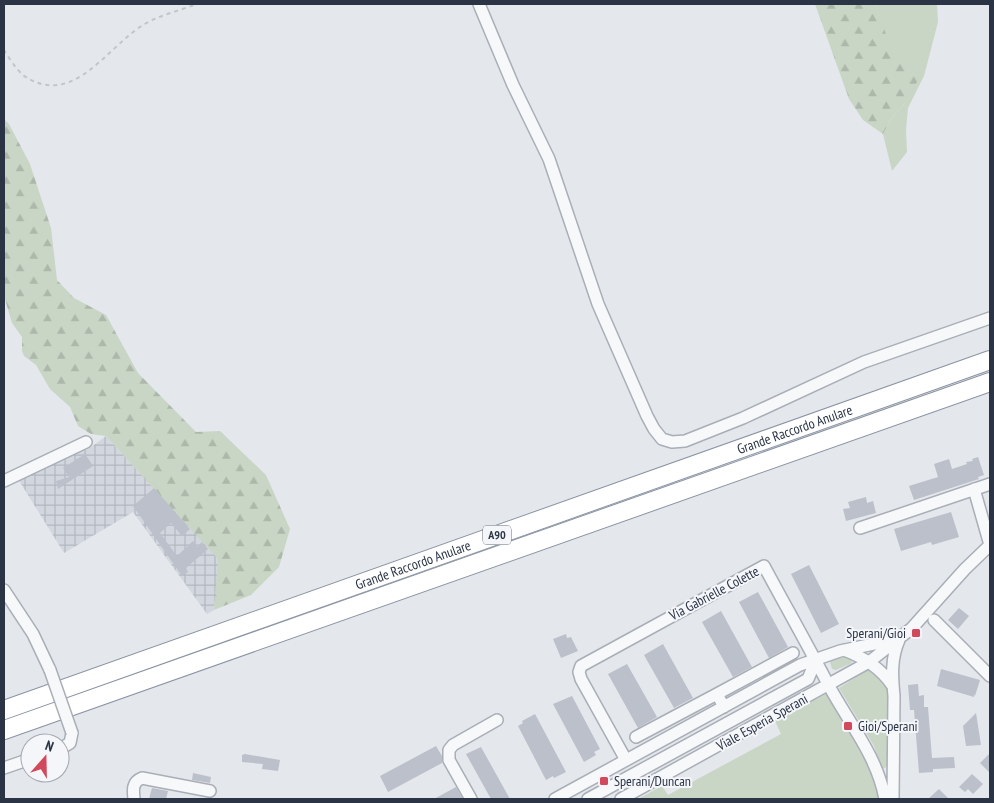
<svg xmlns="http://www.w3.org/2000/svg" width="994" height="803" font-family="'PT Sans Narrow',sans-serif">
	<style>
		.industrial { fill: url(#industrial-grid) }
		.green { fill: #c9d6c5 }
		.forest { fill: url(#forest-firs) }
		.building { fill: #bbc0ca }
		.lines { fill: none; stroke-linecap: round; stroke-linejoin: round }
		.minor-casing { stroke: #a9aeb7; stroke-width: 14 }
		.highway-casing { stroke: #8b94a3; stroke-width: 20 }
		.path { stroke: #c2c5cb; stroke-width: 2; stroke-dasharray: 4 4; stroke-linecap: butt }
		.minor { stroke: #f7f8fa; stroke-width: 11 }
		.highway { stroke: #fff; stroke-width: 18 }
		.minor-bridge-casing { stroke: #a9aeb7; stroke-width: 14; stroke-linecap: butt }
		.minor-bridge { stroke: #f7f8fa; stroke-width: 11 }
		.poi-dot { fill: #d1495b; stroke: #f4f6f9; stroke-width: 2 }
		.labels { text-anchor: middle; stroke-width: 4; stroke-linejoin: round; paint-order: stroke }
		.shield { fill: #f4f6f9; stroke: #676e7b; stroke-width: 1 }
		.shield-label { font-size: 12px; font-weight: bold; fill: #2b3445 }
		.street-label { font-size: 14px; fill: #2b3445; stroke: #f4f6f9 }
		.poi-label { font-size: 14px; fill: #2b3445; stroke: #f4f6f9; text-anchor: start }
	</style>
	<defs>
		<pattern id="industrial-grid" width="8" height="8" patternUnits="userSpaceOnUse" patternTransform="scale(1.25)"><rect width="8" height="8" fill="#d2d6de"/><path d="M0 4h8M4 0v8" fill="none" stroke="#b4b8c0"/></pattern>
		<pattern id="forest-firs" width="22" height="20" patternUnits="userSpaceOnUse" patternTransform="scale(1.25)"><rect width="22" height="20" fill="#c9d6c5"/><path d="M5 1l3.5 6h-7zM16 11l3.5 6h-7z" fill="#adb8ab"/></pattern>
	</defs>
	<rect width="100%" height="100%" fill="#e4e7ec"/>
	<path class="industrial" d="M106,436l113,123 -5,51 -7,4 -74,-102 -69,41 -46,-74 72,-31z"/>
	<path class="green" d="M876,4h61l1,18 -14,54 -16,32 -2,22 1,22 -15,19 -9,-37 8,-15 14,-16z
		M839,657l12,1 1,5 -16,7 -4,-1 -2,-7 3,-4z
		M869,669l17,15 4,9 -1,73 -7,3 -8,-23 -35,-58z
		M826,694l38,58 6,13 9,34h-241l24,-13 6,9 113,-61 -6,-13z"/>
	<path class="forest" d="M815,4h61l17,52 22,4 3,20 -13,23 -14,16 -8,15 -20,-14 -14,-21z
		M4,119l5,5 21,40 21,64 6,52 17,18 32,17 32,58 58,59 24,-1 46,44 24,54 -11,38 -28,28 -37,15 4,-51 -112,-123 -15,-2 -13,-8 -8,-19 -20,-18 -14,-24 -12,-9 -2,-5v-14l-10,-14 -8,-27z"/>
	<path class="building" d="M85,454l8,12 -35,23 -2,-8 13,-4 -6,-9z
		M978,457l6,18 -6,2 1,2 -65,21 -5,-14 29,-9 -4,-13 15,-5 3,10 15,-5 -1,-2 7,-1 -1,-2z
		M154,488l36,41 -8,7 -11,-13 -11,10 17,23 16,-15 4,6 5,-5 6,7 -22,19 2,4 -6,4 -49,-70z
		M866,497l1,6 6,-2 3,12 -30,8 -3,-12 7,-1 -2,-6z
		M951,512l8,25 -27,8 -1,-3 -30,9 -7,-22z
		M809,565l30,59 -18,9 -30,-59z
		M758,592l30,55 -19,11 -30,-56z
		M959,608l10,8 -11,13 -10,-9z
		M721,611l31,56 -19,10 -31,-55z
		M566,634l1,4 4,-1 7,14 -17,7 -8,-19z
		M663,644l30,54 -19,10 -30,-53z
		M627,664l30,53 -19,11 -30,-54z
		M941,669l39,11 -5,16 -1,-2v3l-37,-11z
		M918,684l1,12 5,-1v12h4l4,51 22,-1 1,11 -22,1v3l-14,1 -5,-63h-4l-2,-25z
		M572,696l28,53 -6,3 2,3 -12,7 -31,-58z
		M976,713l5,32 -15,1 -3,-20z
		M535,714l31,58 -12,6 -1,-2 -7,4 -28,-54 5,-3 -1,-2z
		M436,746l6,10v7l-54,29 -8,-16z
		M481,747l29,52h-19l-25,-45z
		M990,753v20l-10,-10z
		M245,754l35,6 -2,11 -16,-2 1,-5 -21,-2v-7z
		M193,773l18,4 -1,6 -18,-3z
		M972,774l11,10 -10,10 -5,-5 -3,3 -6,-5z
		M456,787l7,12h-29z
		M152,788l16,3 -2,8h-17z
		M939,789l10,10h-21z"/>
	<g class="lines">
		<g class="minor-casing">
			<path id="minor" d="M479,4l34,81 36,74 49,145 49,112 7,13 8,10 10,3 13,-1 58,-23 121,-56 126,-44
				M4,481l82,-39
				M974,489l16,56
				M860,528l130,-44
				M4,590l29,44 17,36
				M934,620l56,56
				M844,650c19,7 36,17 48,35
				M717,694l76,-41
				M636,737l81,-43 7,13
				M60,749l10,-6 2,-10
				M626,760l-45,-81 -2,-7 2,-6 183,-100c21,39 43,78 64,118 20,38 49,71 57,115
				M4,768l26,-9
				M134,799c-1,-9 -2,-17 8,-21l68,13
				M471,799l-22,-39v-10l4,-5 44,-25
				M555,799l245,-134 40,-14 53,-11
				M588,799l220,-120 8,-19
				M621,799l248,-137 43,-34 53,-59 25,-24
				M893,799l1,-103c-2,-20 -3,-38 5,-56"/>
		</g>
		<g class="highway-casing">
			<g id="highway">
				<path id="s1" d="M4,710l986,-350"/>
				<path d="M4,730l986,-348"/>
			</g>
		</g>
		<path class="path" d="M4,50c5,8 12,19 19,25 49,35 84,-28 120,-50 14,-9 38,-15 54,-21"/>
		<use href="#minor" class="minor"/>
		<use href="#highway" class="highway"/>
		<g class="minor-bridge-casing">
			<path id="minor-bridge" d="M50,670l22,63"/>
		</g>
		<use href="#minor-bridge" class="minor-bridge"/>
	</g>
	<g class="poi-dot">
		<rect x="911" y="628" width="10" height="10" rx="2.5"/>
		<rect x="843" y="721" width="10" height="10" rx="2.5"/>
		<rect x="599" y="776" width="10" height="10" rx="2.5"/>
	</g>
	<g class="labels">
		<rect class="shield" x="483" y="525.5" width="28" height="19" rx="4"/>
		<g class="shield-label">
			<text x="497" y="539">A90</text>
		</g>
		<g class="street-label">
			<text dy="5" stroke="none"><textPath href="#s1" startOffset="839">Grande Raccordo Anulare</textPath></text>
			<text dy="5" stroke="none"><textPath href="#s1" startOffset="434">Grande Raccordo Anulare</textPath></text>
			<text transform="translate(714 593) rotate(-28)" y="5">Via Gabrielle Colette</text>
			<text transform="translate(762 722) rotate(-29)" y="5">Viale Esperia Sperani</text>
		</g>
		<g class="poi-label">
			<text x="906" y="638" text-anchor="end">Sperani/Gioi</text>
			<text x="858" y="731">Gioi/Sperani</text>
			<text x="614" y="786">Sperani/Duncan</text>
		</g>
	</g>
	<rect width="994" height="803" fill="none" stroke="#2b3445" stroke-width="10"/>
	<g transform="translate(45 758) rotate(20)"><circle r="24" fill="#f4f6f9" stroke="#a4a8b1"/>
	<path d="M0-4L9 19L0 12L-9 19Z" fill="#d1495b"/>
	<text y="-8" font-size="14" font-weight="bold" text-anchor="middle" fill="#2b3445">N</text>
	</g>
</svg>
